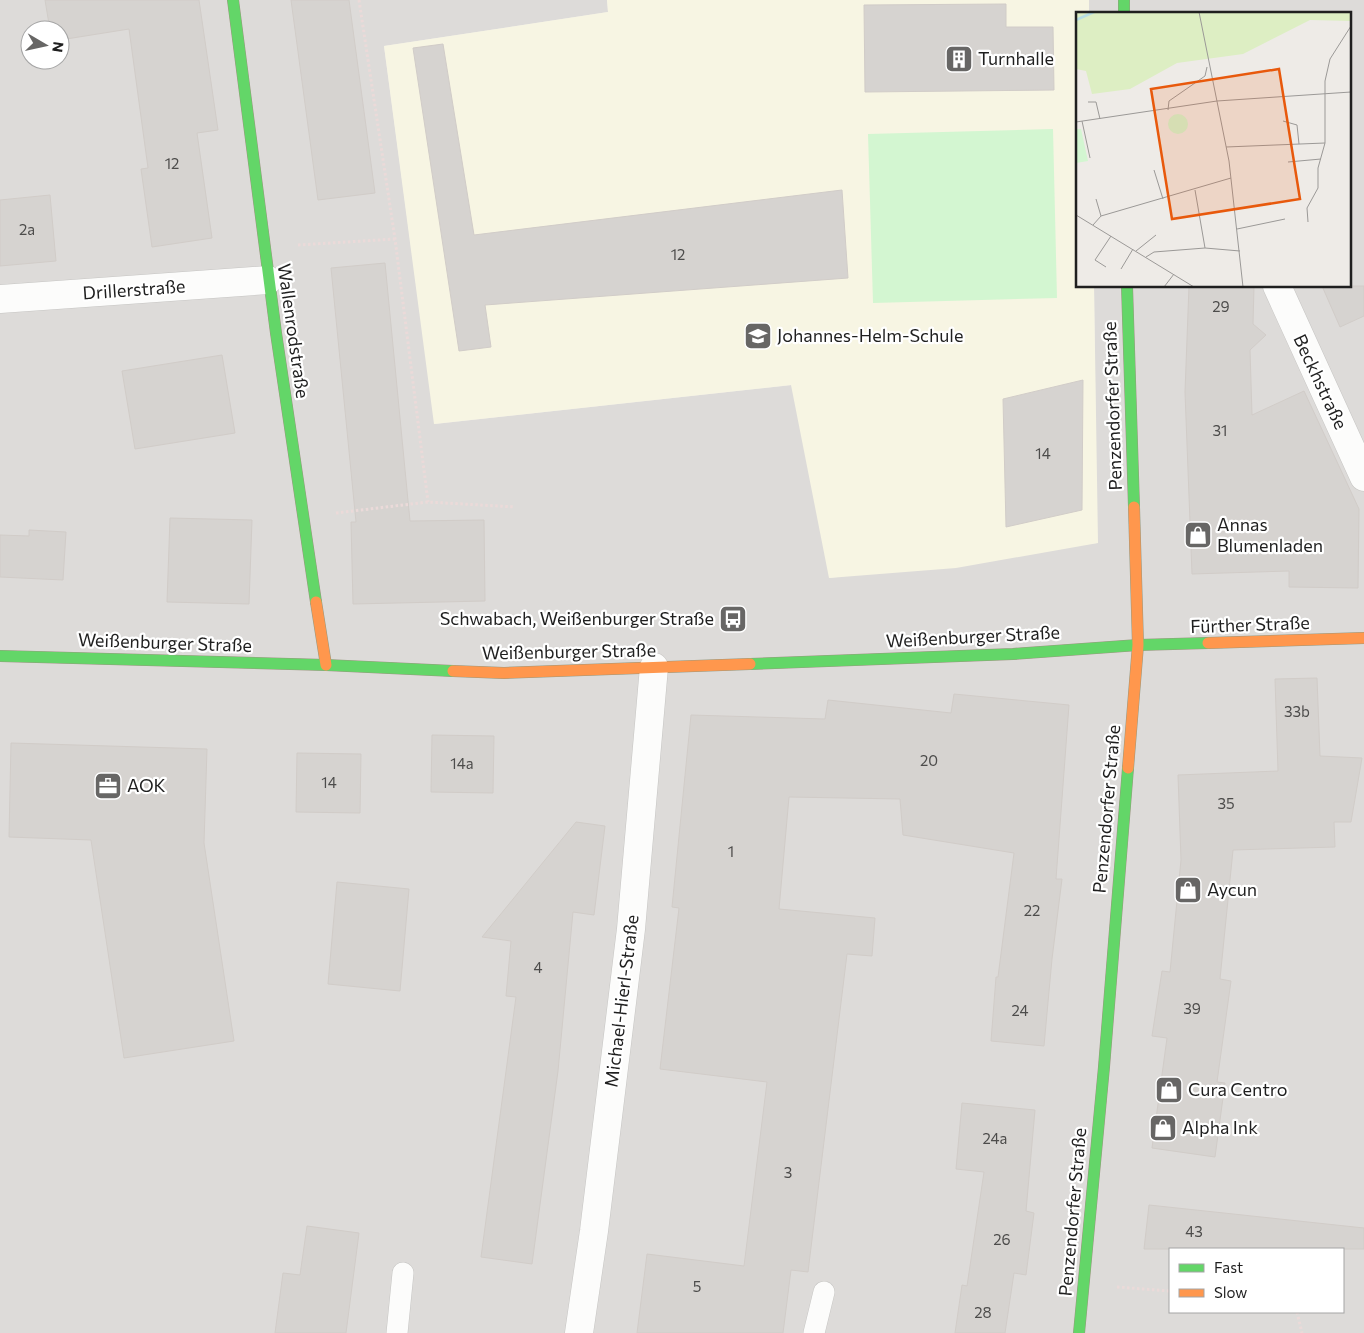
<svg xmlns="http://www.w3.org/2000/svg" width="1364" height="1333" font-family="Commissioner,sans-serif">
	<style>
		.residential { fill: #dddbd9; fill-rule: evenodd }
		.education { fill: #f7f5e3 }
		.park { fill: #d3f6d1 }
		.building { fill: #d6d3d0; stroke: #d1ccc8 }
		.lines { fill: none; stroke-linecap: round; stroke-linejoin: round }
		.lane-casing { stroke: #c6c5c3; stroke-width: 22 }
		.street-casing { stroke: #c6c5c3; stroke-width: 29 }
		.fast-casing { stroke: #98987e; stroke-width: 12 }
		.slow-casing { stroke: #98987e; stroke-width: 12 }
		.path { stroke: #ebdad9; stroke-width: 3; stroke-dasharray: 2.5 2.5; stroke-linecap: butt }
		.lane { stroke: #fcfcfb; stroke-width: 21 }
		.street { stroke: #fcfcfb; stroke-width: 28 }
		.fast { stroke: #63d668; stroke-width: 11 }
		.slow { stroke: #ff974d; stroke-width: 11 }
		.labels { text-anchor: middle; stroke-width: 4.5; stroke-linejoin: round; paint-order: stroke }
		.number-label { font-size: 15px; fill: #4d4c4b }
		.poi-label { font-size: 18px; fill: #1f1f1f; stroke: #fff; text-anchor: start }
		.street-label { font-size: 18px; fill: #1f1f1f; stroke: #fff }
		.inset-river { fill: none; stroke: #b7dee4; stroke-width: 2.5 }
		.inset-road { fill: none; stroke: #9b9997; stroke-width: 1 }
		.view { fill: #e8590c; fill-opacity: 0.15; stroke: #e8590c; stroke-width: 2.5 }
		.inset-edge { fill: none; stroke: #1f1f1f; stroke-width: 2.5 }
	</style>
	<rect width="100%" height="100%" fill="#eeebe7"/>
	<path class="residential" d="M0,0h607l1,12 -224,34 51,378 357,-39 38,193 267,-35 -3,-257h256v-272h-261v-14h275v1333h-1364zM30,30h30v30h-30zM1170,1249h173v63h-173z"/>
	<path class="education" d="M607,0h482v14h-11v272h16l4,257 -142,25 -127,10 -38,-193 -357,39 -50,-378 224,-34z"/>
	<path class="park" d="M1053,129l4,169 -184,5 -5,-169z"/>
	<path class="building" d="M45,0h154l19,130 -21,3 15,105 -60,9 -11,-78 7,-1 -19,-139 -69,11v-10h-10z
		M291,0h58l26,193 -57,7z
		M1006,4v23h47l1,63 -189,2 -1,-87z
		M443,44l31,191 368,-45 6,88 -363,27 6,42 -32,4 -46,-303z
		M50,195l6,66 -56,5v-66z
		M385,263l25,258 74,-1 1,81 -132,3 -2,-82h5l-25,-254z
		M1189,286h65l-1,38 13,11 -16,15 2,65 52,-24 55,118 -1,79 -69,-1v-16l-97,3 -7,-182z
		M1322,286h42v30l-24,11z
		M222,355l13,78 -100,16 -13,-78z
		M1083,380l-1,130 -76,17 -3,-128z
		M170,518l82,2 -3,84 -82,-2z
		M29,530l37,2 -3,48 -63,-3v-42l29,1z
		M1317,678l3,78 42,2 -11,64h-17l1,25 -102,3 -13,129 11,2 -14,101 8,1 -10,74 -63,-9 15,-110 -15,-2 10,-65 8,1 11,-112 -3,-85 100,-4 -3,-92z
		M954,694l115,11 -13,174h6l-10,80 -8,87 -53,-5 5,-64h2l16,-124 -111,-18 -3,-36 -111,-2 -10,112 96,9 -3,38 -25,-2 -39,318 -17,-2 -8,63h-146l10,-79 97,12 23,-184 -107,-13 19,-161 -7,-1 19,-192 134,4 3,-19 123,13z
		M432,735l62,1 -1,57 -62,-1z
		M11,743l196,6 -3,94 30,198 -110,17 -33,-218 -82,-3z
		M297,753l64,1 -1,59 -64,-1z
		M576,822l29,4 -11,89 -21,-3 -15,159 -26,193 -51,-7 35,-260 -10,-1 5,-55 -29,-4z
		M337,882l72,7 -9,102 -72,-7z
		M962,1103l73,7 -9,101 8,2 -8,62 -12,-2 -9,60h-50l7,-48 5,1 17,-114 -28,-3z
		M1149,1205l215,23v21h-220z
		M307,1226l52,7 -13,100h-71l8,-60 17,2z"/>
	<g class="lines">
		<g class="lane-casing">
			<path id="lane" d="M397,1333l6,-60
				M814,1333l10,-41"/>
		</g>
		<g class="street-casing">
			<path id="street" d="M1277,286l87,191
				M0,299l268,-19
				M579,1333l15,-102 37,-302 23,-262"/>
		</g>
		<g class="fast-casing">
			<path id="fast" d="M233,0l43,333 40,269
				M1124,0v14
				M1127,286l7,221
				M0,656l326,9 127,6
				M750,664l263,-10 125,-9 70,-2
				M1079,1333l25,-266 24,-299"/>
		</g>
		<g class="slow-casing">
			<path id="slow" d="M316,602l10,63
				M1208,643l156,-5
				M453,671l51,2 246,-9
				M1128,768l10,-123 -4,-138"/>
		</g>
		<path class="path" d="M359,0l36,239 33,263
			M298,245l97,-6
			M336,513l92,-11 87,5
			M1117,1287l53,4
			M1297,1312l5,21"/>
		<use href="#lane" class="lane"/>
		<use href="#street" class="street"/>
		<use href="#fast" class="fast"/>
		<use href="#slow" class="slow"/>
	</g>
	<defs>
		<g id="building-square" transform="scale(1.4375)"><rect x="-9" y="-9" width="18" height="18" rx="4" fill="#676665" stroke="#fff"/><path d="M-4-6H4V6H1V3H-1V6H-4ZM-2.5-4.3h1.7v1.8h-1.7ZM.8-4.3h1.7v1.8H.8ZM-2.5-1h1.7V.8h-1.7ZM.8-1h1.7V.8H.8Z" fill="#fff"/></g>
		<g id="school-square" transform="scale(1.4375)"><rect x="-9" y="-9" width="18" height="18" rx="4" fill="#676665" stroke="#fff"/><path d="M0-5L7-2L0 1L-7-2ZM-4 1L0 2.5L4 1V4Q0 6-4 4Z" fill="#fff"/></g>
		<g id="shop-square" transform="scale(1.4375)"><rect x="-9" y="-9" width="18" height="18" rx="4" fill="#676665" stroke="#fff"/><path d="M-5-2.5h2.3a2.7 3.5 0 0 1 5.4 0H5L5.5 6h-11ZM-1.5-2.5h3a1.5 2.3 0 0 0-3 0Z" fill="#fff"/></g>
		<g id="bus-square" transform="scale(1.4375)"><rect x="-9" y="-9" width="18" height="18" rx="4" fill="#676665" stroke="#fff"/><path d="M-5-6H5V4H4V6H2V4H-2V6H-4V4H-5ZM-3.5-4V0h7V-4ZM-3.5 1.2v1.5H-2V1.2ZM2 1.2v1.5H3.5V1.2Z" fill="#fff"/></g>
		<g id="office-square" transform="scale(1.4375)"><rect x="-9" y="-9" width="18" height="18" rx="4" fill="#676665" stroke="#fff"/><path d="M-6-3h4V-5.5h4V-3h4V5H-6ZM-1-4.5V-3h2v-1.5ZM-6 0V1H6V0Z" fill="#fff"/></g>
	</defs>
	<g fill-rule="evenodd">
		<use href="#building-square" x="959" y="59"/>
		<use href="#school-square" x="758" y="336"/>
		<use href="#shop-square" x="1198" y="535"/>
		<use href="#bus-square" x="733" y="619"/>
		<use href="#office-square" x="108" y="786"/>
		<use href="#shop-square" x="1188" y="890"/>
		<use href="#shop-square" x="1169" y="1090"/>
		<use href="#shop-square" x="1163" y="1128"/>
	</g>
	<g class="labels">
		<g class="number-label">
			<text x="172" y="169">12</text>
			<text x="27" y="235">2a</text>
			<text x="678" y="260">12</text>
			<text x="1221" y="312">29</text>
			<text x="1220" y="436">31</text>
			<text x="1043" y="459">14</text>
			<text x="1297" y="717">33b</text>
			<text x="929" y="766">20</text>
			<text x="462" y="769">14a</text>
			<text x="329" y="788">14</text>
			<text x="1226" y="809">35</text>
			<text x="731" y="857">1</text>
			<text x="1032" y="916">22</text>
			<text x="538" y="973">4</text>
			<text x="1192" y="1014">39</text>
			<text x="1020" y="1016">24</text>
			<text x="995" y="1144">24a</text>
			<text x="788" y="1178">3</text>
			<text x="1194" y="1237">43</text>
			<text x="1002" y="1245">26</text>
			<text x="697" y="1292">5</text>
			<text x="983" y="1318">28</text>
		</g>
		<g class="poi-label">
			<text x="978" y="65">Turnhalle</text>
			<text x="777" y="342">Johannes-Helm-Schule</text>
			<text x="1217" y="531">Annas<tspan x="1217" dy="21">Blumenladen</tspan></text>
			<text x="714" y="625" text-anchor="end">Schwabach, Weißenburger Straße</text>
			<text x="127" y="792">AOK</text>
			<text x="1207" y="896">Aycun</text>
			<text x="1188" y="1096">Cura Centro</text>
			<text x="1182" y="1134">Alpha Ink</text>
		</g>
		<g class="street-label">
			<text transform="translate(134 290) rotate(-4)" y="6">Drillerstraße</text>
			<text transform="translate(293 331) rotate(82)" y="6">Wallenrodstraße</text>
			<text transform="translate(1320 382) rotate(65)" y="6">Beckhstraße</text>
			<text transform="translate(1113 406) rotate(-92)" y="6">Penzendorfer Straße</text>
			<text transform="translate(1250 625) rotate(-2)" y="6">Fürther Straße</text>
			<text transform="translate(973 637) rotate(-3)" y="6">Weißenburger Straße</text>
			<text transform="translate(165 643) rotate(2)" y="6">Weißenburger Straße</text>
			<text transform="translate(569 652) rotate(-1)" y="6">Weißenburger Straße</text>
			<text transform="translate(1107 809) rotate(-85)" y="6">Penzendorfer Straße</text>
			<text transform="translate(622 1001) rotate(-83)" y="6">Michael-Hierl-Straße</text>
			<text transform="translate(1073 1212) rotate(-85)" y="6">Penzendorfer Straße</text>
		</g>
	</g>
	<g transform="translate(1076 12)">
		<rect width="275" height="275" fill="#eeebe7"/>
		<path d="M0,0h275v9l-41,-1 -67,34 -66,9 -47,26 -38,5 -6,-23 -10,-2z" fill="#ddeec3"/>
		<path d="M92 112a10 10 0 1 1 20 0a10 10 0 1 1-20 0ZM0,117h5l7,32 -12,2z" fill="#d3f6d1"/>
		<path class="inset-river" d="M0,8l18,-8"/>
		<path class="inset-road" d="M123,0l30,149 14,126M12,90h8l4,17M92,98l1,-9 36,-25 2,-9M6,109l8,37M207,109l14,4 2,19M0,110l141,-21 134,-9M150,135l99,-4M212,150l33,-3M78,158l9,29M119,178l10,58M20,187l5,17M0,203l118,72M232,210l-1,-14 11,-20v-20l7,-25v-62l5,-22 21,-33M17,213l8,-9 130,-38M161,217l48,-10M60,239l20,-16M70,245l8,-5 51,-4 35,3M30,255l-11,-7 16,-24M45,257l12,-20M88,275l10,-13"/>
		<path class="view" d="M203,57l21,130 -128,20 -21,-130z"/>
		<rect width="275" height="275" class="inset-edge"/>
	</g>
	<rect x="1169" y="1248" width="175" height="65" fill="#ffffff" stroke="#a5a5a5"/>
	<rect x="1179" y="1264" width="25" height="8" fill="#63d668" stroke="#a5a5a5"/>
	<text x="1214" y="1273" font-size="15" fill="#1f1f1f">Fast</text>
	<rect x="1179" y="1289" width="25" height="8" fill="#ff974d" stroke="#a5a5a5"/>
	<text x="1214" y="1298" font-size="15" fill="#1f1f1f">Slow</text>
	<g transform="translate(45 45) rotate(99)"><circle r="24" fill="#ffffff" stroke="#a5a5a5"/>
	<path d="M0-4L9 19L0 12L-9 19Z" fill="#676665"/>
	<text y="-8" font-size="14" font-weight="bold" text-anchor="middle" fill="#1f1f1f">N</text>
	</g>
</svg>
